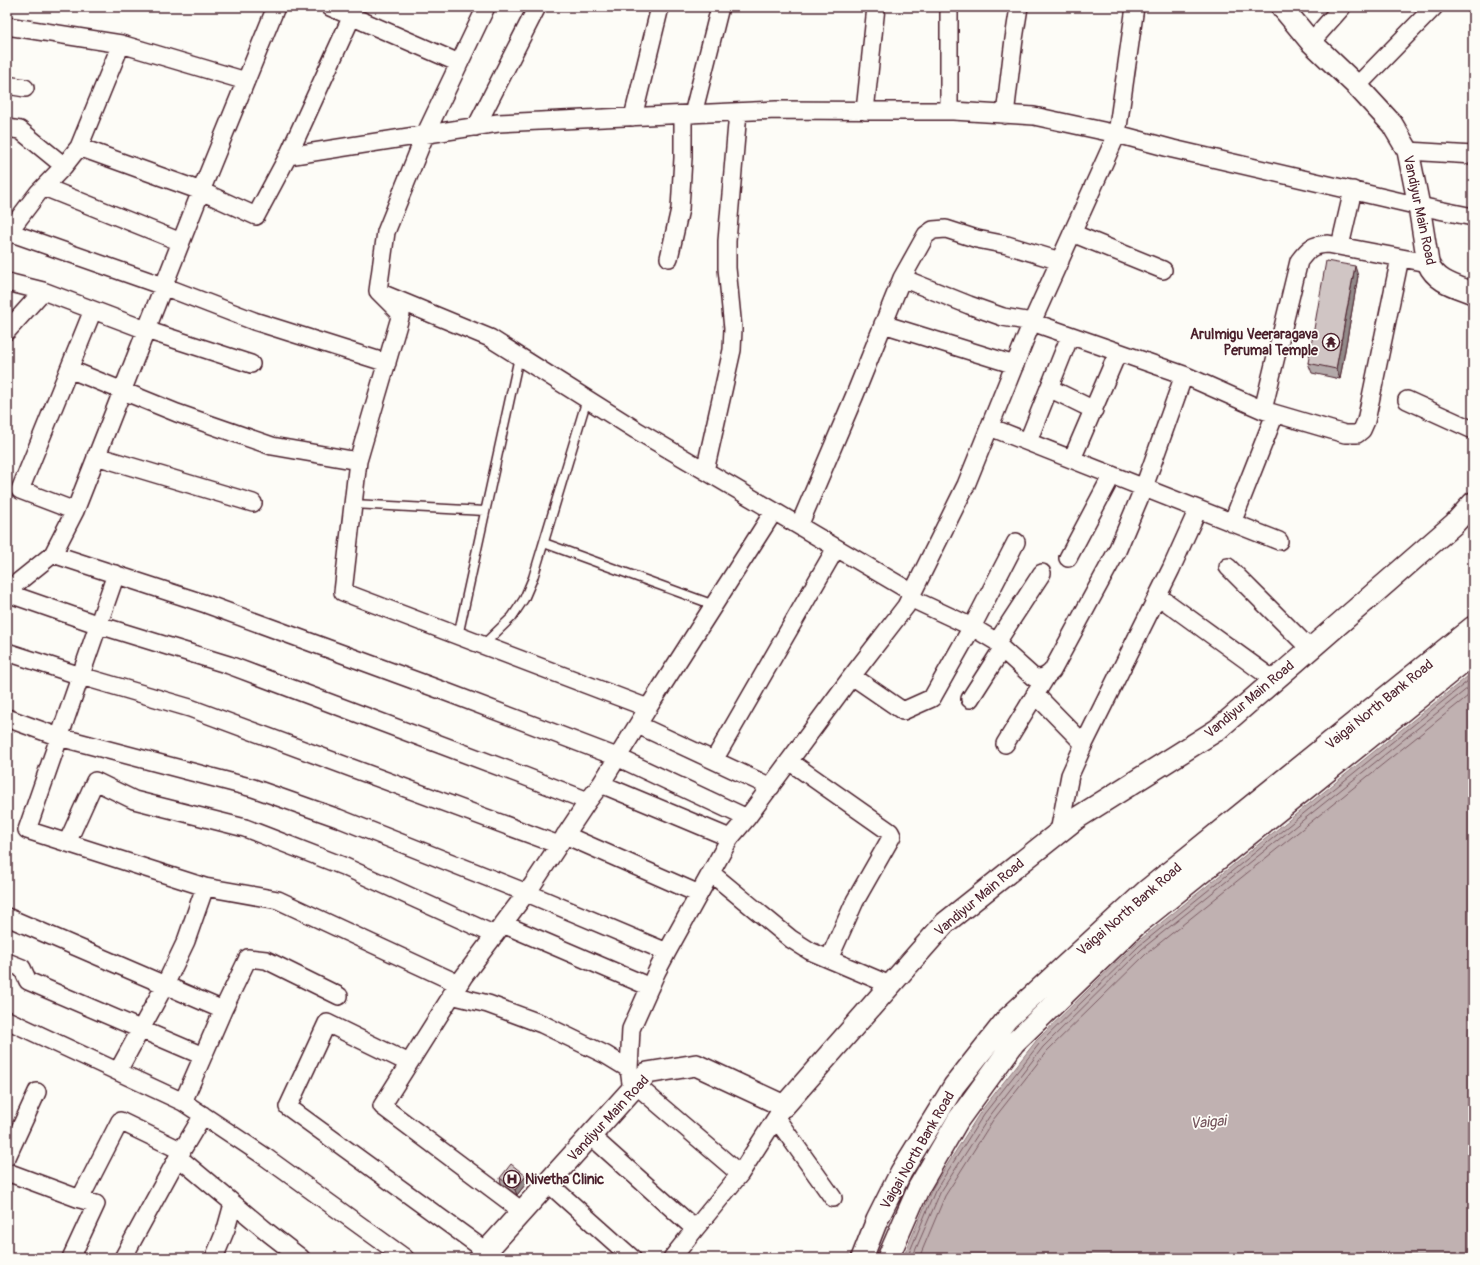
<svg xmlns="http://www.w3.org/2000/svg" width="1480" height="1265" font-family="Pangolin,sans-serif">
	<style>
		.water { fill: #c0b1b1; stroke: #91777b }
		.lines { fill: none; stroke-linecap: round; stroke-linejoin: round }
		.shore { stroke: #795961; stroke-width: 1 }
		.service-casing { stroke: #4a1f2b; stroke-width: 11 }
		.minor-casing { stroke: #4a1f2b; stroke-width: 20 }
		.tertiary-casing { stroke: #4a1f2b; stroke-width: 24 }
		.service { stroke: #fdfcf7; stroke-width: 8 }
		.minor { stroke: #fdfcf7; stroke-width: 17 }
		.tertiary { stroke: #fdfcf7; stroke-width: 21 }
		.wall { fill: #b3a9a9; stroke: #4a1f2b }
		.shaded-wall { fill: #928a89; stroke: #4a1f2b }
		.building { fill: #d0c5c4; stroke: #4a1f2b }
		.labels { text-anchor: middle; stroke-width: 3.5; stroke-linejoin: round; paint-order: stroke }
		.street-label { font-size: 14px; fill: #4a1f2b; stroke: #fdfcf7 }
		.poi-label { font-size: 14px; font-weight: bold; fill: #4a1f2b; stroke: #fdfcf7; text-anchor: end }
		.water-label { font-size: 15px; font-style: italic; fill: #73525a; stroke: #fdfcf7 }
	</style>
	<rect width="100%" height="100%" fill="#fdfcf7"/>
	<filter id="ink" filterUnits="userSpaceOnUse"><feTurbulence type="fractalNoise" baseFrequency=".025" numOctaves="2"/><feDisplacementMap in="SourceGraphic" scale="8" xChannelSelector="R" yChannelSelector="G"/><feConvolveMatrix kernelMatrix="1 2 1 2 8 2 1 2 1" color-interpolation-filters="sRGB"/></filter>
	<g filter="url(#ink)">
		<path class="water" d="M1473,672v586h-570l29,-69 49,-78 55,-70 100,-98z"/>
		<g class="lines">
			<path class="shore" d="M907,1258l28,-67 49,-77 55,-70 100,-98 334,-269
				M912,1258l28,-65 49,-76 54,-70 99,-98 331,-265
				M919,1258l26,-62 48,-76 54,-69 99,-97 327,-262"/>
			<g class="service-casing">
				<path id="service" d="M353,504l132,7
					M544,543l170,62
					M458,636l61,-279
					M483,645l29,-28 12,-18 9,-21 54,-179"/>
			</g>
			<g class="minor-casing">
				<path id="minor" d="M276,7l-75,184 -126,320 -22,43 153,50 235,86 176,67 130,61
					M330,7l129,56
					M486,7l-61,128 -39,97 -8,59 23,23 -43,147 -15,131 305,116 -47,76 -13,17 -55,83 -69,92 -82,130 140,105
					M7,26l114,18 -42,103
					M1311,42l31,-35
					M121,44l125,37
					M7,85l18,3
					M1357,86l77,-79
					M865,111l11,-104
					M949,111v-104
					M693,114l27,-107
					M1005,115l9,-76 5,-32
					M633,117l27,-110
					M476,127l61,-120
					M7,128l13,2 44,36
					M1408,151l65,4
					M288,156l64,-140
					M44,187l137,55
					M9,232l154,54 91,35 133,42
					M1072,233l91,37
					M7,234l31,-41 26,-27 15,-19 122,44 55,25 32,-60 210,-33 278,-13 177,1 81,5 83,18 56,15 246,57 54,11
					M1340,246l13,-56
					M669,258l11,-49 3,-51v-43
					M1400,258l-34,163 -4,9 -5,4h-12l-82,-24 36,-149c10,-13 13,-16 29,-17l100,19
					M902,278l67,27 34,12 29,5 152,53 79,35
					M7,282l36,9 103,39 105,34
					M386,295l104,43 146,92 277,163
					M883,324l132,41
					M7,331l36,-40
					M69,369l108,44 95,33 86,15
					M1049,388l45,22
					M1407,400l66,30
					M990,427l289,114
					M1028,441l42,-105
					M96,456l157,47
					M1072,459l46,-107
					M705,471l27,-121 1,-21 -6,-61v-27l11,-129
					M75,511l-55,-21 73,-180
					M1232,523l43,-109
					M799,526l55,-129 48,-119 24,-43 7,-5 13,-1 31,10 30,6 53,16
					M1068,558l44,-83
					M1228,567l82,82
					M116,574l-89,256 178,57 73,13 181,84
					M7,591l46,-37
					M7,593l92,32 130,40 295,111 64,25
					M1158,596l116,84
					M910,598l62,29 25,15 5,7 31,28c9,2 13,0 19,-6l65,-120 27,-64 40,-112
					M997,642l45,-69
					M7,652l74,24 109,32 369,137
					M852,676l51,35 29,-13 40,-71 44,-85
					M1035,694l49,50
					M970,699l32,-50
					M648,708l126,-197
					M7,718l52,19 194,51 85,30 189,75 140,59
					M638,725l133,62
					M1005,744l41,-67
					M714,760l122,-212
					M789,761l101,71 2,4 -37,65 -26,58
					M601,784l129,54
					M1059,832l11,-57 14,-31 87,-175 27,-60
					M565,835l134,59
					M67,843l28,-62 39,19 111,28 98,38 152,69
					M711,873l80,66 19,12 80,34
					M7,917l216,93 -40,92 81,54 141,102
					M503,924l147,63
					M7,962l15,6 6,13 175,75
					M451,995l37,9 54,20 64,31 23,14
					M223,1010l25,-52 18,2 73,36
					M7,1020l176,82
					M409,1063l-82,-40 -39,84 198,144
					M118,1071l47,-86 21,-44 19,-54
					M636,1085l104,89 -45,55 -23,29
					M632,1090l-3,-21 2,-40 26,-58 10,-19 63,-114 17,-20 105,-142 54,-70 60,-121 66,-163 85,-188 18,-127
					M203,1115l-25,42 92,77 31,24
					M776,1118l57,80
					M591,1136l104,93
					M7,1157l30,-65
					M7,1172l73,27
					M740,1174l41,-64
					M548,1183l84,75
					M71,1258l25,-54 -16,-5 40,-78 62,30
					M123,1258l55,-101
					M214,1258l12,-29 7,-25"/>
			</g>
			<g class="tertiary-casing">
				<path id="tertiary" d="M1282,7l29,35 46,44 35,38 16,27 11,55 9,57c8,19 27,23 45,30
					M480,1258l167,-185 49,-8 88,41 161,-183 132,-105 140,-88 237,-206 19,-21
					M862,1258l15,-38 24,-48 53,-86 53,-67 139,-128 327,-264
					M888,1258l31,-71 39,-67 56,-77 121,-117 338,-272"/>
			</g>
			<use href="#service" class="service"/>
			<use href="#minor" class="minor"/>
			<use href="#tertiary" class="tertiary"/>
		</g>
		<path class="wall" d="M1358,276l-18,103 -28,-6 -4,-10z
			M526,1176l2,5 -11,14 -16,-12 -1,-5z"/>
		<path class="shaded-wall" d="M1355,266l3,10 -18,103 -4,-10z
			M526,1176l2,5 -11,14 -2,-5z"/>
		<path class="building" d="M1326,261l29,5 -19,103 -28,-6z
			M511,1164l15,12 -11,14 -15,-12z"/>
	</g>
	<defs>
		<g id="temple-ring" transform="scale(0.9)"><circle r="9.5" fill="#fdfcf7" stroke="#4a1f2b" stroke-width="1.5"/><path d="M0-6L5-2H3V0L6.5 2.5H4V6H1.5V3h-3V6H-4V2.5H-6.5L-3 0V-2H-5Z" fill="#4a1f2b"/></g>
		<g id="hospital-ring" transform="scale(0.9)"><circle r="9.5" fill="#fdfcf7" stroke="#4a1f2b" stroke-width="1.5"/><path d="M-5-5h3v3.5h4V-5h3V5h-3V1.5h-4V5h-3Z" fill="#4a1f2b"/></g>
	</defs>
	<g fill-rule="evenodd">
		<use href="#temple-ring" x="1331" y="342"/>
		<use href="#hospital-ring" x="512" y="1179"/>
	</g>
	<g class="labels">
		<g class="street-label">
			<text transform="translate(1420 210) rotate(78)" y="5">Vandiyur Main Road</text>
			<text transform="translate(1249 699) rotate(-40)" y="5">Vandiyur Main Road</text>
			<text transform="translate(1379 704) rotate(-39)" y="5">Vaigai North Bank Road</text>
			<text transform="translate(979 897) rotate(-40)" y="5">Vandiyur Main Road</text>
			<text transform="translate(1129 909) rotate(-41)" y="5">Vaigai North Bank Road</text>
			<text transform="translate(608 1118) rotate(-47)" y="5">Vandiyur Main Road</text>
			<text transform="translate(917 1150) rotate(-60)" y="5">Vaigai North Bank Road</text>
		</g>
		<g class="poi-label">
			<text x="1318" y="339">Arulmigu Veeraragava<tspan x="1318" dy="16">Perumal Temple</tspan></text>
			<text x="525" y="1184" text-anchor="start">Nivetha Clinic</text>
		</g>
		<g class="water-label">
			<text transform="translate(1208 1122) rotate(-5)" y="5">Vaigai</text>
		</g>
	</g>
	<rect width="1480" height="1265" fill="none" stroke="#fdfcf7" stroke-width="24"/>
	<rect x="12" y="12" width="1456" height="1241" fill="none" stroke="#4a1f2b" stroke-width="1.5" filter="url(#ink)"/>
</svg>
